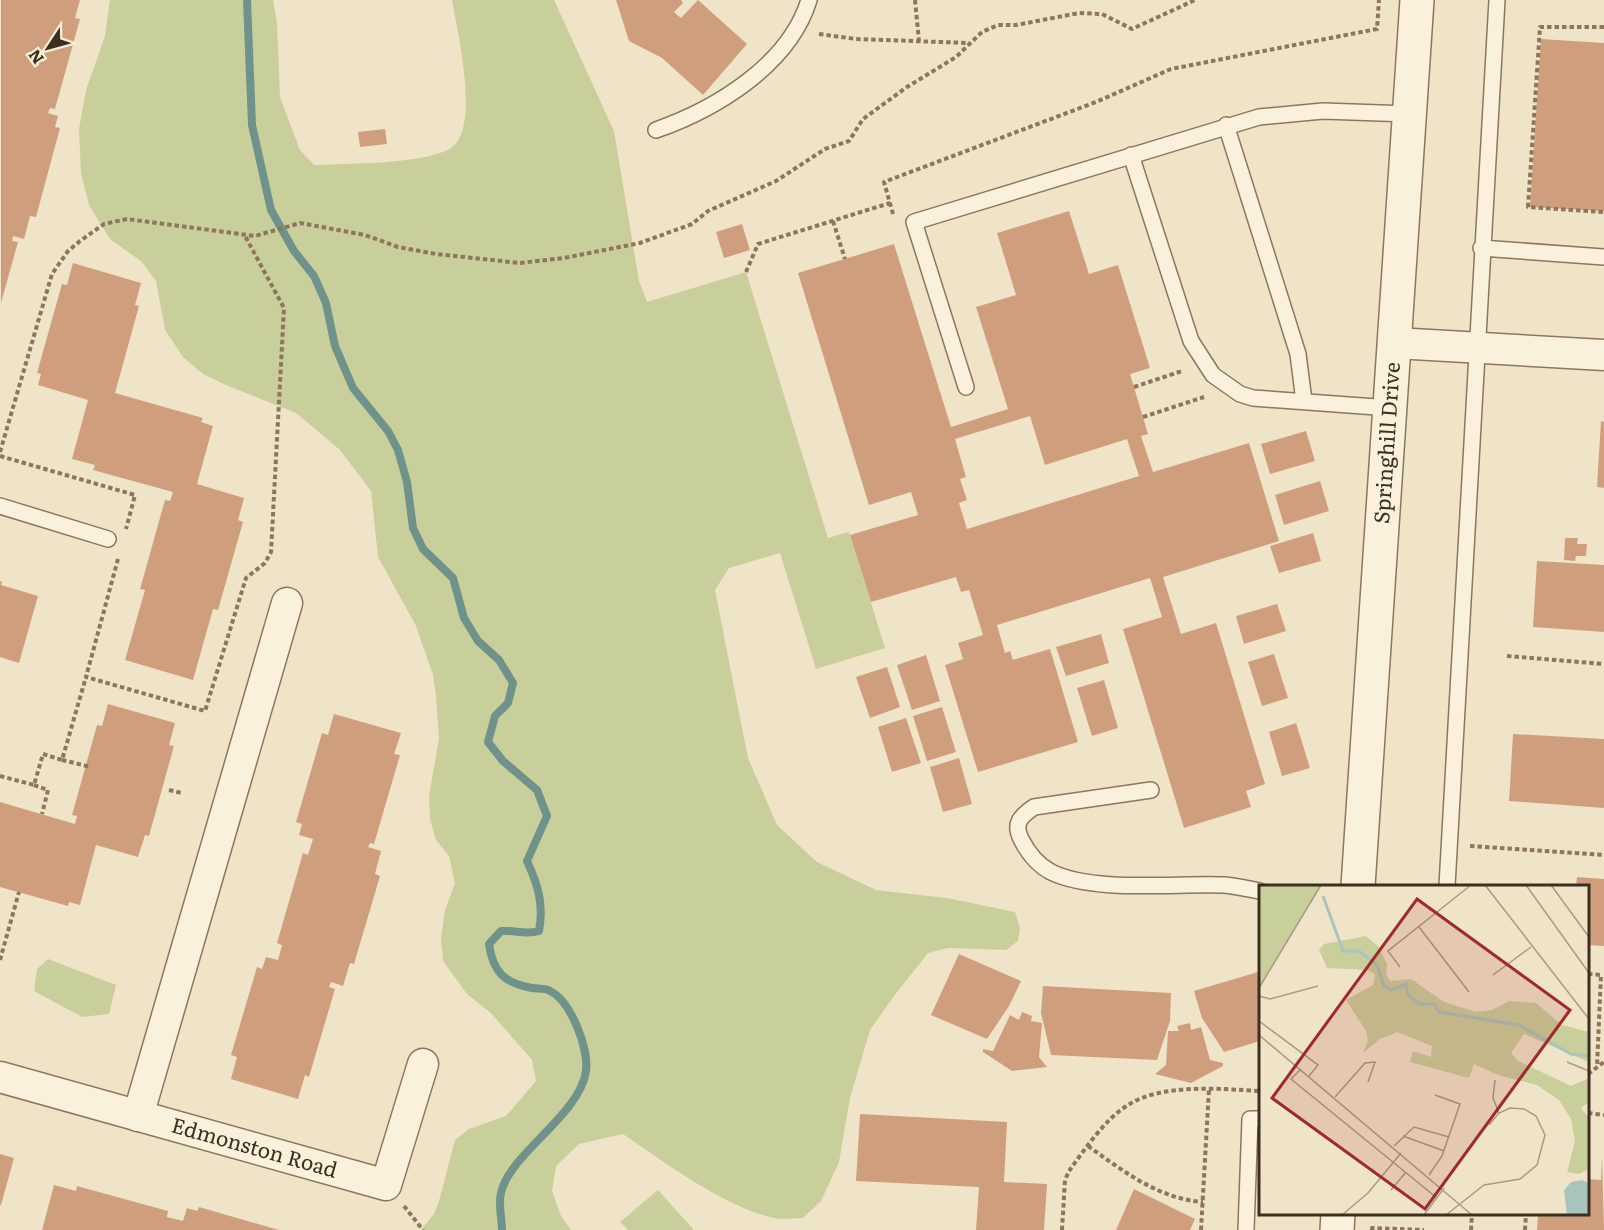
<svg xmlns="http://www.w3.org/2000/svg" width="1604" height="1230" font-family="Literata,serif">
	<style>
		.green { fill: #c9cf9b }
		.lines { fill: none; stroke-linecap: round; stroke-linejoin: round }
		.stream { stroke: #6f938a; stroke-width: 8 }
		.building { fill: #cf9f7d; fill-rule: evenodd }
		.service-casing { stroke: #8d765c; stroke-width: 18 }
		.minor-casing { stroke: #8d765c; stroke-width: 33 }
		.tertiary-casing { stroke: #8d765c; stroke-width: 36 }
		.path { stroke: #8d765c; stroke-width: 4; stroke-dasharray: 4.5 3; stroke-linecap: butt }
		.service { stroke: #faf1dc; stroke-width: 15 }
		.minor { stroke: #faf1dc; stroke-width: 30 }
		.tertiary { stroke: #faf1dc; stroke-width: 33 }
		.labels { text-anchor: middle; stroke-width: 6; stroke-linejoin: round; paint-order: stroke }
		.street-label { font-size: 21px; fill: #3d2e20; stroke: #f7eed8 }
		.inset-river { fill: none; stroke: #a9c4bc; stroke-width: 3 }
		.inset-road { fill: none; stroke: #a89b85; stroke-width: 1.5 }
		.view { fill: #9e2a2b; fill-opacity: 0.15; stroke: #9e2a2b; stroke-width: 3 }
		.inset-edge { fill: none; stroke: #3d2e20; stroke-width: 3 }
	</style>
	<rect width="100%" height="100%" fill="#f0e4c8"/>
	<path class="green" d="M110,0h163l4,23 3,74 20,53 14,15c34,-2 109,0 137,-17 30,-20 6,-118 1,-148h102l60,131 25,150 8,21 99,-30 82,266 21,-6 36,116 -69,21 -36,-116 -51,15 -14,22 33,168 29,67 40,37 59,28 71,8 68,14 5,16 -2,13 -12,9 -58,-2 -20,5 -34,43 -24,34 -20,68 -11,64 -18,39 -18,17c-9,0 -20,2 -29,0 -48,-10 -110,-56 -151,-84l-44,10 -23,22 -4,25 9,25 10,14h-150l13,-16 5,-13 16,-61 14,-11 37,-13 30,-35 -4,-21 -41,-47 -24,-19 -24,-33 -2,-23 4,-28 10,-27 -6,-27 -13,-16 -6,-21 -1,-23 10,-58 -3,-41 -3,-22 -17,-49 -38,-69 -7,-66 -31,-41 -44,-37 -68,-27 -25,-12 -20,-17 -18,-27 -9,-49 -14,-19 -32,-23 -21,-34 -8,-31 -2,-45 7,-39 19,-54z
		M48,959l68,26 -7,29 -27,3 -48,-26 3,-22z
		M658,1190l36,40h-66l-8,-8z"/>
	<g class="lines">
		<path class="stream" d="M247,0l5,125 19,85 23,41 20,25 12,27 9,43 18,42 35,43 10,19 9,32 6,46 10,21 30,29 11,40 14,23 21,19 14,23 -5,20 -13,13 -7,26 15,19 34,29 10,26 -20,45c11,24 17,43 12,70 -13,4 -24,-1 -38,0l-12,13c4,28 15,39 43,44 5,1 14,0 18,3 21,10 39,58 36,80 -6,44 -77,83 -85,122 -3,11 1,26 1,37"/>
	</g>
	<path class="building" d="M1,0h79l-5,18 5,1 -25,90 -5,-1 -2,5 10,3 -3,11 5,1 -24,89 -6,-1 -6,23 -11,-3 -1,5 6,1 -17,61z
		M616,0h65l2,3 -9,9 7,6 17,-18 49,44 -44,51 -41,-37 -33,-17z
		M1541,39l63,4v168l-74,-4z
		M385,129l2,15 -27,3 -2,-15z
		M1069,211l20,63 29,-9 32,103 -20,6 18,60 -7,2 12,36 96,-29 30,98 -116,36 18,57 35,-11 49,161 -19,7 5,16 -67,21 -61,-199 39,-12 -12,-39 -153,47 8,28 5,-2 3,9 37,-11 28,93 -100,30 -33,-107 18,-6 -5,-16 25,-8 -14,-45 -8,2 -5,-15 -85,25 -21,-67 68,-20 -7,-23 -42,13 -71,-232 96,-29 57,183 57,-18 -32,-102 40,-12 -19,-62zM1030,416l15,49 82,-26 12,37 -172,53 -8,-26 8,-3 -7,-21 6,-2 -11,-38z
		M742,224l8,26 -26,8 -8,-26z
		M73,263l68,20 -6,22 4,1 -24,87 88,25 -2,4 12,4 -16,58 47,14 -6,22 5,2 -25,88 -5,-1 -20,71 -68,-20 20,-70 -5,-1 25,-89 5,1 3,-9 -80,-22 2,-5 -23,-6 16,-59 -50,-15 3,-11 -4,-1 25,-89 5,1z
		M1601,421l3,1v66l-7,-1z
		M1306,431l9,30 -45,13 -9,-30z
		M1320,481l9,30 -45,14 -9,-30z
		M1313,533l8,28 -42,12 -9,-27z
		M1565,538h13l-1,6h10l-1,12h-10l-1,5 -11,-1z
		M1537,561l67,4v67l-71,-5z
		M0,581l2,1 -1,3 37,11 -19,67 -19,-6z
		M1277,604l9,27 -42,13 -8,-28z
		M1101,634l8,29 -43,13 -10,-29z
		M1274,654l14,44 -26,8 -14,-44z
		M926,655l14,46 -28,9 -15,-45z
		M887,667l13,40 -30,11 -14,-41z
		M1104,680l14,48 -26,8 -15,-48z
		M108,704l67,19 -6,22 5,1 -25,90 -4,-1 -7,22 -42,-12 -16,60 -11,-3 -1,4 -68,-19v-85l75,22 2,-8 -5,-1 25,-90 5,1z
		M942,707l14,45 -29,9 -14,-45z
		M334,714l67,19 -7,21 6,1 -26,89 -4,-1 -2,4 13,4 -6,23 5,2 -26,88 -4,-1 -7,23 -12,-4 -2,5 6,2 -26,88 -4,-2 -7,24 -67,-20 6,-22 -6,-2 26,-88 5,2 4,-12 12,3 4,-15 -5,-2 26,-90 5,2 5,-16 -14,-4 3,-11 -6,-2 26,-89 6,2z
		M906,718l15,45 -29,9 -14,-45z
		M1296,723l14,45 -28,8 -13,-44z
		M1513,734l91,5v69l-95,-7z
		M959,758l13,46 -29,8 -13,-45z
		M1577,877l27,2v67l-16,-1v-59h-12z
		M959,954l62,27 -12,25 -22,33 -56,-24z
		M1258,972l2,69 -36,11 -22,-34 -8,-27z
		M1043,986l128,7 -1,28 -13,39 -106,-5 -10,-42z
		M1022,1012l10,4 -1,5 11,2 -3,34 8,10 -35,4 -29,-19v-3l10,2 17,-36 9,5z
		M1190,1023l1,7 10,-3 9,33 13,3v3l-32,17 -36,-9 11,-9 2,-34h11l-2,-5z
		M860,1114l147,8 -3,60 43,2 -3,46h-68l3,-43 -123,-6z
		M0,1154l14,4 -13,47h-1z
		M1602,1156l2,74h-67l1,-16h50v-35l13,1z
		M54,1185l22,6 1,-5 91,25 -1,6 16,4 4,-13 10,3 2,-4 80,23h-237z
		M1134,1189l61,30 -5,11h-74z"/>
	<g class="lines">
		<g class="service-casing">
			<path id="service" d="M1226,125l72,229 6,47
				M656,130c60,-21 133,-65 153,-130
				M1131,155l60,186 22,34 27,19 13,4 137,10
				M1481,248l123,9
				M966,387l-52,-165 345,-105 64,-6 86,3
				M0,506l108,33
				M1151,790l-117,17c-13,9 -21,16 -13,32 7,14 17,26 30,33 43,21 125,11 173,13 12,1 25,4 36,6
				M1447,886l50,-886
				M1246,1230l4,-111h10"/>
		</g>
		<g class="minor-casing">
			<g id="minor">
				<path d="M1395,343l209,12"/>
				<path id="s1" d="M0,1077l386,108 37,-121"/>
				<path d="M138,1116l149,-513"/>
			</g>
		</g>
		<g class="tertiary-casing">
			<g id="tertiary">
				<path id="s2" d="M1358,886l59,-886"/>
				<path d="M1337,1230l1,-16"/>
			</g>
		</g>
		<path class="path" d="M915,0l4,41
			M1604,27h-64l-12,180 76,5
			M819,34l37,5 113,4
			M893,214l-9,-32 212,-80 75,-33 206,-40 2,-29
			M833,221l12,38
			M746,272l12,-28 132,-41
			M1134,387l48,-16
			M1143,417l61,-20
			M0,452l52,-178 16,-23 12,-10 24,-17 23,-5 128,17 45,-13 65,12 33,12 38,7 84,9 44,-5 76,-15 52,-19 16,-13 68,-30 49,-32 24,-8 14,-22 44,-32 49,-30 26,-25 16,-7h18l63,-12 23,1 30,15 63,-29
			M0,456l135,39 -9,34
			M118,559l-32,118 119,34 41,-133 19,-15 6,-11 13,-244 -40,-74
			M1507,656l97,8
			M62,760l29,7
			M0,776l34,9 9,-31 19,6 24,-83
			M34,785l14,5 -6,24
			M169,790l13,3
			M1470,846l134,9
			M0,960l19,-68
			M1588,974l13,1 -4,92
			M1588,1074l16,-12
			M1588,1113l16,2
			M1088,1146c35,25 71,53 115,56
			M404,1206l19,24
			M1062,1230l3,-50 4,-9c16,-22 36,-52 59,-66 34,-22 94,-16 132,-14
			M1201,1230l8,-141
			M1372,1230v-2l52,2
			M1471,1230l1,-16
			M1525,1230l1,-16"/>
		<use href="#service" class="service"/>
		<use href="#minor" class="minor"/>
		<use href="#tertiary" class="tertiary"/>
	</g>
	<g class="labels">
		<g class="street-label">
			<text dy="7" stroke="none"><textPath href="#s2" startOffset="444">Springhill Drive</textPath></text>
			<text dy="7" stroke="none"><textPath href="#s1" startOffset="264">Edmonston Road</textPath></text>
		</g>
	</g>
	<g transform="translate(1259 885)">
		<rect width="330" height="330" fill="#f0e4c8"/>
		<path d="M0,0h62l-62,103zM107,51l12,10 9,18 -1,9 4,8 21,-2 33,23 32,10 16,-2 17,-9 27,2 26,22 27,7v30l-65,-28 -13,19 7,8 53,25 18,-8v24l-8,6 8,10v51l-10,5 -12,-2 8,-31 -4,-22 -12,-19 -22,-15 -39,-10 -24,-11 -5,14 -59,-16 3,-11 18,6 1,-11 -35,-14 -17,7 -17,14 5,-13 -2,-9 -20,-31 27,-15 2,-11 -7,-4 -41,-2 -8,-18 5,-6z" fill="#c9cf9b"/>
		<path d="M323,295l7,3v32h-22l-3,-25 7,-8z" fill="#a9c4bc"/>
		<path class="inset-river" d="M64,11l20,55h16l18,14 7,21 8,4 14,-6 2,11 11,9h15l5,8 80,13 52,29 18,2"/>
		<path class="inset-road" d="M226,0l104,134M267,0l63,88M292,0l38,52M160,42l50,65M141,82l-12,-16 83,-66M234,90l38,-28M0,103l62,-103M0,111l11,3 48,-13M0,136l59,44 -9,11M0,150l213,180M308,177l22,9M42,184l-10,10 146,119M236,195l-2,18 6,15M76,212l30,-34 10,-1 -7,20M144,251l41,15M135,261l20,-19 35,10M170,290l13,-19 18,-52 -25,-9M132,305l15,-18M83,330l26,-22 33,-40M165,330l20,-27M187,330l38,-30 36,-6 17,-14 8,-30 -9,-19 -12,-7 -14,-1 -11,5 -10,12"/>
		<path class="view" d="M158,14l153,111 -145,199 -153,-111z"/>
		<rect width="330" height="330" class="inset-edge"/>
	</g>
	<g transform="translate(48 48) rotate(234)" stroke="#f7eed8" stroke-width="4.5" paint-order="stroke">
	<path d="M0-4.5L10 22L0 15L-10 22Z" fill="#3d2e20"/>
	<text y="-9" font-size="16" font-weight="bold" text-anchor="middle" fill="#3d2e20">N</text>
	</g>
</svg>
